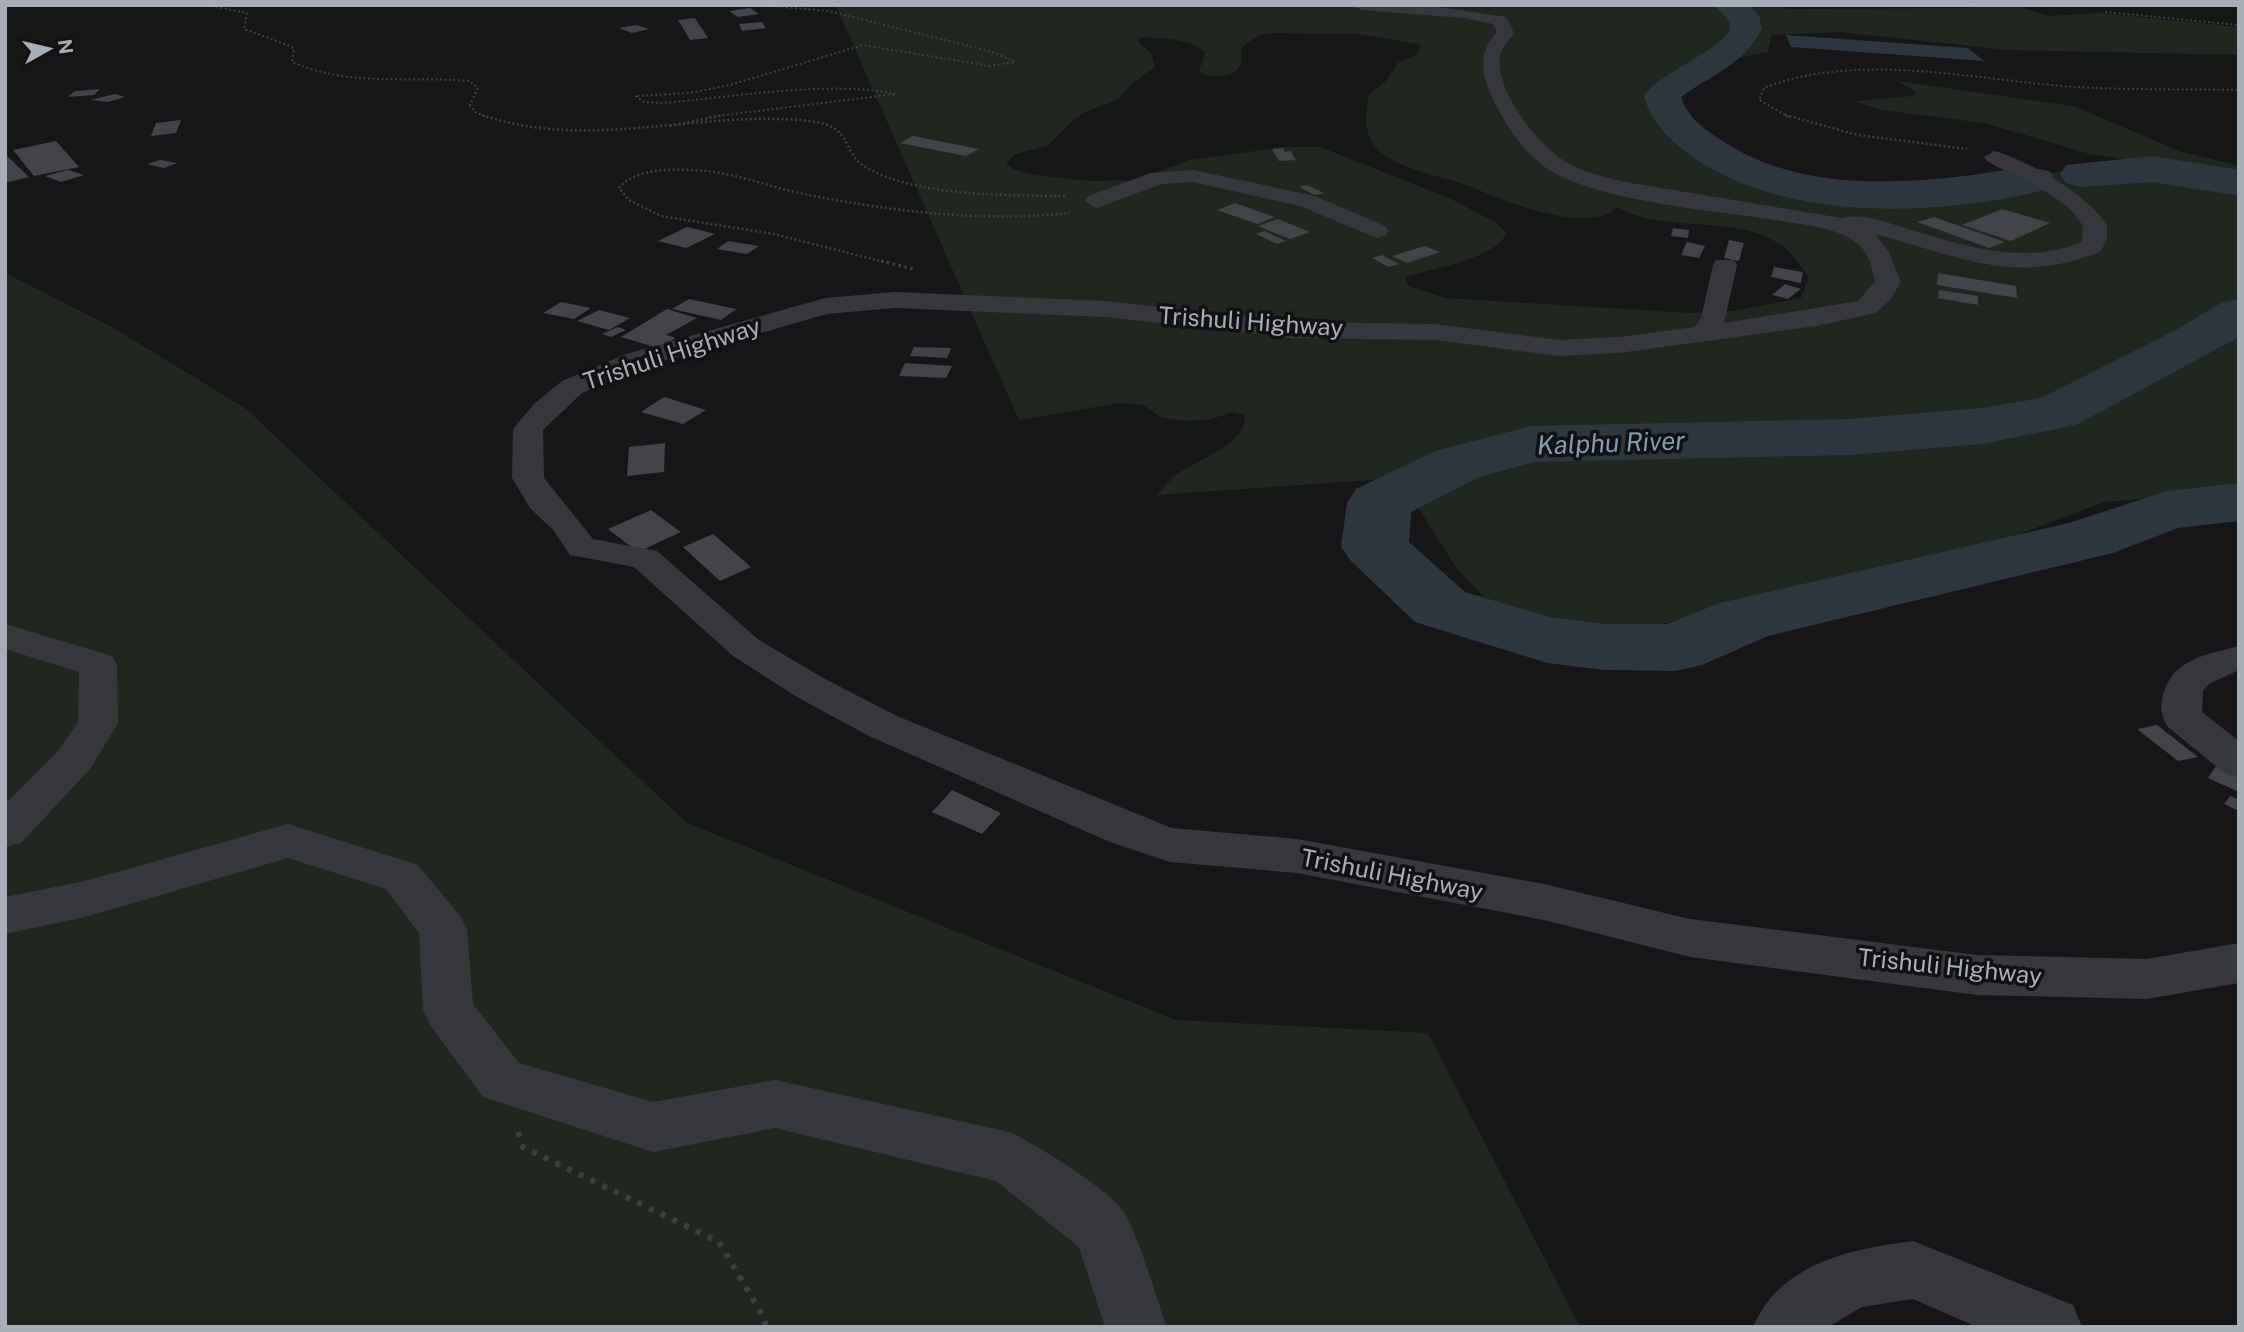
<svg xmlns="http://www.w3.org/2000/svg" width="2244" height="1332" font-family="'Public Sans',sans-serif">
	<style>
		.green { fill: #202721; fill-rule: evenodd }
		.water { fill: #2e373d }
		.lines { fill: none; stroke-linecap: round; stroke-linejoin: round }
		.river { fill: #2e373d; fill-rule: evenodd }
		.building { fill: #424448 }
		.path-far3 { stroke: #3d3f43; stroke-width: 2; stroke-dasharray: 2 2.5; stroke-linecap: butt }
		.path-far2 { stroke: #3d3f43; stroke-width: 2.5; stroke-dasharray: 2 2.5; stroke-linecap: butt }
		.path-far1 { stroke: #3d3f43; stroke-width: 3.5; stroke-dasharray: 2.5 3.5; stroke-linecap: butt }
		.path { stroke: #3d3f43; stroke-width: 6; stroke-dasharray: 5 8; stroke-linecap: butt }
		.minor { fill: #37383c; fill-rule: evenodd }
		.labels { text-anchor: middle; stroke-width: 7; stroke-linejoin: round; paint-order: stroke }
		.street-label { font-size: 24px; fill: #a8aeb7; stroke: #111113 }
		.water-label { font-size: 26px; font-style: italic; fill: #819db1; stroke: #111113 }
	</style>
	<rect width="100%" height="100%" fill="#161618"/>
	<path class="green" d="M1764,5l27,4 174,-1 49,-3 34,11 52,-3 139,14v28l-230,-5 -170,-18 -67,3 -4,17c-28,6 -69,10 -84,38 -11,19 3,33 17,44 24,19 48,38 78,45 26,6 53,6 79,6 80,2 159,-9 239,-17 23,-3 46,-1 69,-3l-76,-11 -106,-31 -103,-13 -27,-9 59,-5 3,-4 -18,-11 175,25 106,45 60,15v325l-135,11 -121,46 -356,84 -69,-2 -65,-24 -36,-37 -41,-65 27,-29 -287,20c6,-6 13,-14 20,-20 20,-16 71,-30 69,-60l-12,-3 -25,8 -25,1 -22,-4 -18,-12 -24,-2 -100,17 -183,-414zM1271,33l86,1 62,10 1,4 -5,8 -16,6 -14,20 -16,12c-2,16 -6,33 3,48 15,27 74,34 102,46 31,13 114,48 143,19 51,29 120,4 168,41 9,7 16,20 24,29l-8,21 -67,13 -46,2 -242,-15 -38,-12 -3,-9c28,-9 88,-17 102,-44l-12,-11 -46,-24 -129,-51h-36l-94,13 -54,20 -46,1 -56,-6 -21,-6 -7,-6 9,-9 32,-8 23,-23 15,-11 32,-12 17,-18 21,-15 -4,-14 -12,-10 1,-6c18,2 53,0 65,16l-6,18c10,8 37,8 42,-7 1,-6 -1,-11 1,-17l17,-12z
		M5,273l105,53 135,82 442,415 489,197 252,13 152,294h-1575z"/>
	<path class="water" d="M1786,35l182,13 16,13 -193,-14z"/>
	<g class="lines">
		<path class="river" d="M1715,5h34l10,11 3,12c-17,36 -51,47 -81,69 7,23 29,36 48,48 70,43 156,40 235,31 28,-3 58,-12 85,-5l6,9 -6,9c-108,27 -256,34 -352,-29 -23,-16 -46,-36 -53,-64 15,-23 83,-49 86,-68 1,-10 -11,-16 -15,-23z
			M2153,156l86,14v26l-86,-14 -72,5 -15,-4 -6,-9 6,-9z
			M2239,299v38l-161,87 -21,5 -75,15 -132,11 -316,7 -55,15 -68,35 -2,30 56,50 85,25 55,7h62l53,-21 349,-80 98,-32 72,-8v38l-61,7 -65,25 -345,83 -66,29 -26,6 -71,-1 -58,-7 -132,-41 -64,-61 -10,-14 6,-44 9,-14 79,-38 97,-25 318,-7 132,-11 59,-10 135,-68 45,-27z"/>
	</g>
	<path class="building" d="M750,8l9,6 -21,3 -9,-6z
		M695,18l13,20 -18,2 -12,-20z
		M762,22l4,6 -24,3 -3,-7z
		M636,25l13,4 -17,4 -13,-5z
		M100,89l-6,6 -26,2 7,-6z
		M115,94l10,3 -17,5 -18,-2z
		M181,120l-5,13 -25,3 5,-13z
		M913,136l66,13 -13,7 -66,-13z
		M56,141l23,26 -45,9 -21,-26z
		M1283,148l2,4 6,-1 5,9 -17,1 -7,-12z
		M5,154l24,23 -24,6z
		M160,160l17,3 -13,5 -17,-4z
		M68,170l16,5 -23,7 -16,-6z
		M1307,185l17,8 -9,2 -16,-8z
		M1235,203l40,14 -18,7 -40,-14z
		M2002,209l48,14 -39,18 -49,-16z
		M1934,217l71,25 -16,6 -72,-26z
		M1278,219l32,13 -20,7 -32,-13z
		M687,227l28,7 -29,14 -28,-7z
		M1673,228l16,2 -1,8 -17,-2z
		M1264,231l22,10 -9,3 -21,-10z
		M1729,240l15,3 -5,18 -15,-3z
		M728,241l31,5 -12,8 -30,-5z
		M1687,242l18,4 -6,12 -18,-3z
		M1425,246l15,6 -33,11 -15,-7z
		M1382,255l17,9 -10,3 -17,-9z
		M1774,267l29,5 -2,11 -30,-6z
		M1938,273l78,13 1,12 -80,-13z
		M1785,284l16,5 -13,10 -16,-4z
		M1939,290l39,6v9l-40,-7z
		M689,299l47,10 -15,11 -49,-11z
		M561,302l30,6 -17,11 -31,-6z
		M667,309l30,9 -31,17 10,3 -18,10 -37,-11z
		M599,310l31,8 -21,12 -32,-9z
		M618,327l8,3 -15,7 -9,-3z
		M914,347l37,1 -4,10 -37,-2z
		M905,363l47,3 -6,12 -47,-2z
		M664,397l42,13 -23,14 -42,-12z
		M665,443l-1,29 -37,4 2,-29z
		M651,510l30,22 -43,20 -30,-23z
		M713,534l38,33 -31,14 -37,-34z
		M2157,725l41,32 -20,4 -41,-32z
		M2216,766l23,11v15l-31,-14z
		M952,790l49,23 -19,21 -50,-22z
		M2230,796l9,4v11l-15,-7z"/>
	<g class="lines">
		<path class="path-far3" d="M207,5l40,8 -3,16 46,17 4,3 -2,13c57,25 117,14 177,19l9,7 -8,17 5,7 12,5
			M2105,12l134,13
			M709,117l187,-23c-63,-14 -165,3 -231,9l-21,-1 -9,-6 55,-3 40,-8 133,-40 126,21 26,-4 -22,-10 -164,-41 -69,-6
			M1789,117l-30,-17 5,-12c93,-37 212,-8 310,-1 55,3 110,2 165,3"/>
		<path class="path-far2" d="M482,115c108,37 217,-6 327,6 47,5 30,31 58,47 52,29 141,27 199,28
			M1785,115l73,20 109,14
			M670,126l53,-11
			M888,263l-114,-29 -113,-18 -32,-16 -10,-12c18,-22 60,-19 86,-17 35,3 70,18 104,24 86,17 174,27 261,18"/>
		<path class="path-far1" d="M881,261l32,8"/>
		<path class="path" d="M518,1132l5,15 196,95 45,76 2,9"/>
		<path class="minor" d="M1353,5h72l81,12 8,16c-5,8 -12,13 -14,23 -6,32 37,88 63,104 19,12 41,17 62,22l217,36c21,-5 43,4 63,10 59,18 118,38 177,14l1,-16c-18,-32 -65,-47 -96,-65l-3,-4 10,-6c30,7 99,47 113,75v13l-6,12c-85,36 -143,5 -226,-17l14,18 12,30 -11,18 -14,13 -60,13 -197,27 -60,3 -124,-16 -144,-2 -184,-21 -212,-9 -68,6 -181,52 -64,27 -39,37 1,48 49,61 64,12 102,89 66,39 72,37 275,112 125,11 247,45 146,35 287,36 170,4 92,-16v40l-92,16 -170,-4 -287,-38 -146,-37 -247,-47 -127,-11 -60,-20 -241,-106 -72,-39 -64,-41 -99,-89 -64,-12 -17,-25 -23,-22 -18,-30 1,-49 21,-25 28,-23 64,-27 199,-56 70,-6 212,9 184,21 144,2 124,16 60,-3 76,-10 6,-9 12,-53 3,-5h18l3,5 -13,58 134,-22 17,-19c-3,-14 -6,-29 -17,-38 -21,-17 -50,-18 -76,-23 -63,-10 -181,-19 -233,-51 -26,-17 -45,-47 -58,-75 -10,-23 -13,-43 6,-63l-4,-8 -29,-6 -103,-8z
			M1193,170l122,26 70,30 4,5 -4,5 -8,2 -77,-32 -107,-24 -31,2 -66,24 -11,-7 3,-5 63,-23z
			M5,624l107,32 5,9 1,58 -28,46 -69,74 -16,4v-43l55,-55 18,-27 1,-50 -74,-23z
			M2239,646v24l-30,14 -6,7 -1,21 37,29v37l-15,-5 -56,-46c-7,-11 -8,-20 -5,-32 9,-36 45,-41 76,-49z
			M288,824l130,41 42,51 7,13 6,75 46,59 134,39 122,-22 234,52c24,10 101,58 114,79 17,27 32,84 44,116h-62l-26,-80 -83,-66 -221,-53 -122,24 -170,-55 -53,-72 -7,-15 -4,-77 -33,-44 -98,-31 -203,59 -80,17v-37l80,-16z
			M1913,1241l160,64 9,22h-105l-64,-28 -51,8 -34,20h-75c27,-64 98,-78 160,-86z"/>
	</g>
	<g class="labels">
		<g class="street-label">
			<text transform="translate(1251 322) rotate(4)" y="8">Trishuli Highway</text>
			<text transform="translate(672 354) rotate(-18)" y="8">Trishuli Highway</text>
			<text transform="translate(1392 875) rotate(11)" y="8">Trishuli Highway</text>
			<text transform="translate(1950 967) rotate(6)" y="8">Trishuli Highway</text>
		</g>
		<g class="water-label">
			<text transform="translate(1611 443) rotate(-2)" y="9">Kalphu River</text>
		</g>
	</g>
	<rect width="2244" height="1332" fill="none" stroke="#a8aeb7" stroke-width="14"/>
	<g transform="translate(49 49) rotate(82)" stroke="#111113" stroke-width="5" paint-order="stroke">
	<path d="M0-5L12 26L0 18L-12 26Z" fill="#a8aeb7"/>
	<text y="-10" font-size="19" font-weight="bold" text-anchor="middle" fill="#a8aeb7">N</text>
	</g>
</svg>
